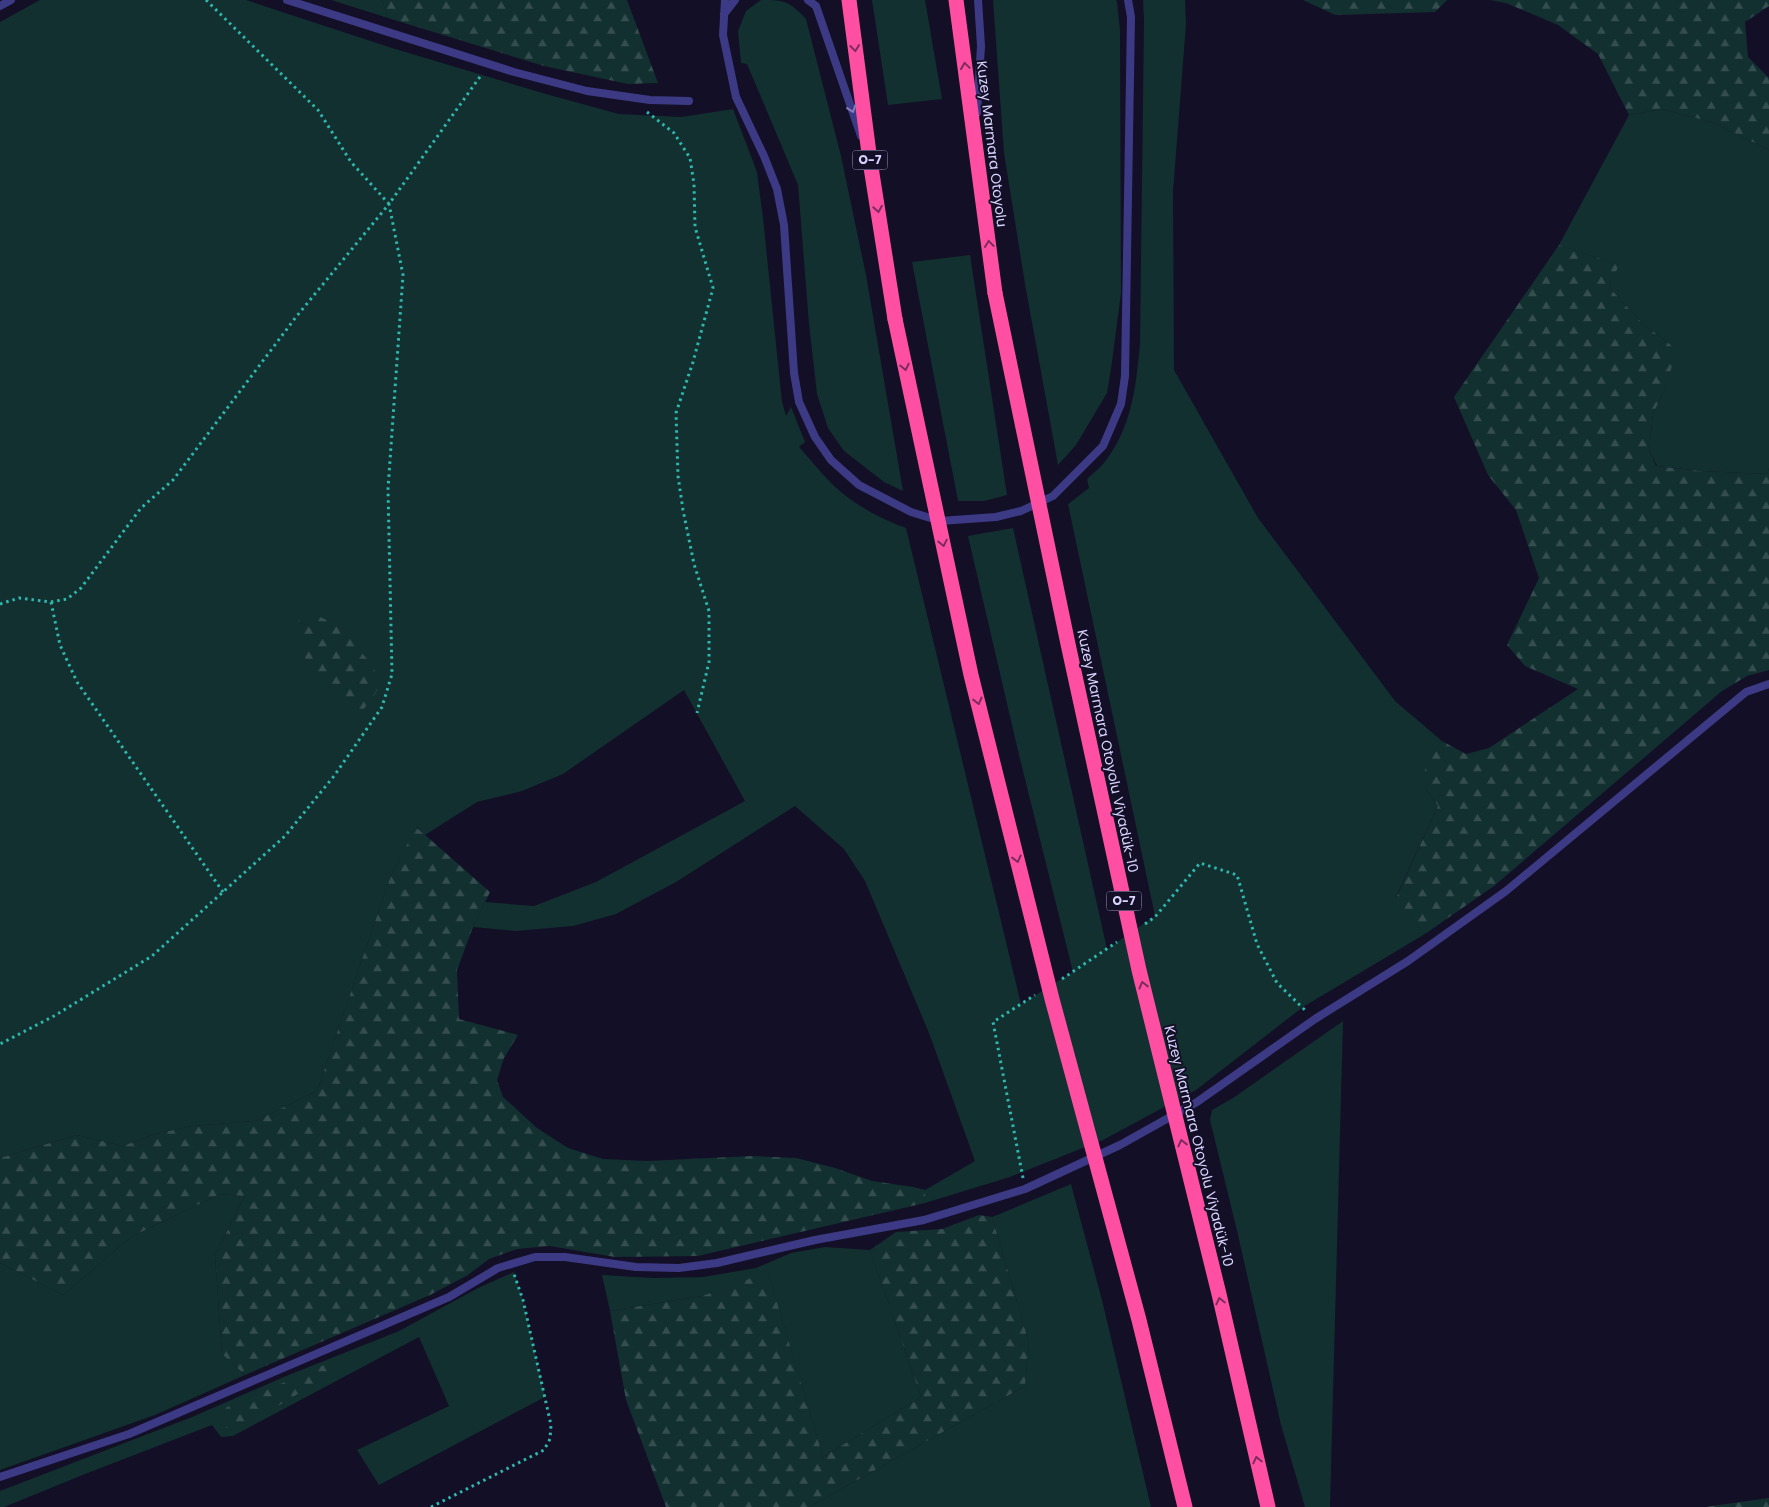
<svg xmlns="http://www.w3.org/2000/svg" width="1769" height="1507" font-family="Poppins,sans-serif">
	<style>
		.green { fill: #12302f }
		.forest { fill: url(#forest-firs) }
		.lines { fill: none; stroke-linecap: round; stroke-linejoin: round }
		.path { stroke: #2fb8b0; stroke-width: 3; stroke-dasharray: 2.5 4; stroke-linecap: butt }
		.service { stroke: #3d3a85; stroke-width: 8 }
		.motorway { stroke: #ff4fa3; stroke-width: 15 }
		.motorway-bridge { stroke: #ff4fa3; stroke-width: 15 }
		.oneway { stroke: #7d2c5e }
		.oneway2 { stroke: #837fbc }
		.labels { text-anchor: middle; stroke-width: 4; stroke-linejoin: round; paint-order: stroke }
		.shield { fill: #130f26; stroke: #9e99be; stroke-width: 1 }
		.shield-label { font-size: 12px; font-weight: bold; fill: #d9d4ff }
		.street-label { font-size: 14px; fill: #d9d4ff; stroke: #130f26 }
	</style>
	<defs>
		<pattern id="forest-firs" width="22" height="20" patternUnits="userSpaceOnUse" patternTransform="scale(1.25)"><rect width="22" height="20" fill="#12302f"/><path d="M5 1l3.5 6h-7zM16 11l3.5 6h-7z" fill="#344d4e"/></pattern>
	</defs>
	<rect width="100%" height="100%" fill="#130f26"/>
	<path class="green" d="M40,0h206l146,48 154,46 73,20 62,3 52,-8 24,63 6,46 19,184 4,14 5,-9 14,35 -6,5c11,12 22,26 34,38 21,20 46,33 73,43l115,476 52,-32 -54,-217 -51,-219 45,-8 94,421 48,-33 -87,-412 21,-16 -2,-9c5,-5 12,-10 17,-16 28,-36 32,-76 36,-120l4,-323 -1,-20h42l1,24 -13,168 1,178 84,148 137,183 47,40 -17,21v26l13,18 -42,91 29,37 -122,73 -107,83 -93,50 -93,37 -85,26v-13l50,-29 -46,-128 -64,-152 -21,-32 -49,-43 -119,76 -60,32 -43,12 -57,5 -43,-4 12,-25 49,4 62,-24 149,-81 -61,-111 -121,84 -41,17 -45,11 -52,33 -8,-8 -27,51 -73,213 -62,30 -63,5 -37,8 -32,12 -46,-11 -77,23v-1136z
		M331,0h51l6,18z
		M761,0c24,0 28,1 45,19l35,137 25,119 37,216 -19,-9 -40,-31 -16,-23 -11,-34 -8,-70 -11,-139 -51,-121 -6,-1 -3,-32 8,-20z
		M872,0h53l17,99 -54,6z
		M993,0h123l1,2 3,28 1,263 -10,76 -4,24 -31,52 -18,20 -33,-181 -21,-131z
		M1663,109l51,14 55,27v318l-2,6 -66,-3 -44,-5 -8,-16 4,-36 11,-23 7,-46 -29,-22 -33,-36 9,-22 -59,-20 70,-130z
		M970,255l37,240 -23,6h-26l-46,-239z
		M1343,1021l-13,486h-25l-24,-82 -43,-190 -28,-115 2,-10 21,-12z
		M1071,1184l31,116 49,207h-342l216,-121 4,-43 -37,-126z
		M220,1194l25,2 -30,59 7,99 23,21 -90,40 -155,55v-207l63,32 68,-58z
		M825,1247l45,3 51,147 -98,60 -55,-184 -66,23 -92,15 -8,-36 52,3 49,-1 53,-9 35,-15z
		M514,1272l9,28 22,97 -166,88 -22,-35 92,-44 -30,-69 -186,99 -12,1 -9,-12 -127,49 -81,33h-4v-16l192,-74 94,-41 113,-45 79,-43z"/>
	<path class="forest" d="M382,0h245l31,83 -30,1 -84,-18 -156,-48z
		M1303,0h144l-12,12 -100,3z
		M1490,0h279v6l-24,16 3,35 21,21v72l-55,-27 -51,-14 -34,6 -31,-61 -40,-29 -52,-22z
		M1559,245l60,20 -10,22 33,36 29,22 1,21 -8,25 -11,23 -4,36 7,16 45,5 66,3 2,-6v202l-22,6 -25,15 -228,195 -69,48 -29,-36 42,-92 -13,-18v-27l17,-20 24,13 23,-6 89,-59 -53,-23 -18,-21 32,-67 -23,-68 -28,-35 -34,-78z
		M310,612l29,14 29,34 14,22 -10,17 -10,12 -13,-1 -36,-35 -22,-49z
		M416,827l74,65 -17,35 -16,43 2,49 59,16 -14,23 -7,22 6,17 34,31 31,20 35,11 44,2 105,-5 44,2 39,10 37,13 41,6 12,3v13l-227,53 -83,1 -65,-11 -33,3 -28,10 -21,16 -38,20 -185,80 -23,-21 -7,-99 30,-59 -25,-2 -89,43 -68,58 -63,-32v-105l77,-23 46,11 32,-12 37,-8 63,-5 62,-30 73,-213z
		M979,1215l13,2 37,126 -4,43 -216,121h-143l-40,-107 -16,-89 92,-15 66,-24 55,185 98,-60 -51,-147 26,-18 46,-3z
		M331,1362l7,1 -1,7 -100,61 -13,-4 -7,-10 10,-10z
		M1769,1498v9h-64z"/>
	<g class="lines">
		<path class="path" d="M206,0l112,110 33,52 38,42 93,-130
			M647,112l27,21 16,25 4,26 1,43 18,61 -20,74 -17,51 2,63 5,34 11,54 15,47v51l-12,51
			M51,602l9,43 17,37 146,210
			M0,604l19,-6 32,4 16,-3 14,-11 60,-80 32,-28 123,-163 93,-113 14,71 -15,214 4,185 -10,33 -48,69 -49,60 -133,120 -98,60 -54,28
			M1145,924l10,-7 45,-54 37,12 20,69 20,39 30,29
			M1062,979l55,-37
			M1023,1178l-30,-156 42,-27
			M431,1507l113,-57 6,-11 1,-14 -28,-125 -9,-26"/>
		<path class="service" d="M287,0l227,72 73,19 63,9 39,1
			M725,0l-2,35 13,62 28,59 13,33 7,36 10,148 5,29 16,35 16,23 28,25 52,27 29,9 56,-4 25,-6 32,-15 50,-50 18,-42 4,-28 6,-359 -3,-17
			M808,0l8,6 45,130
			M0,6l11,-6
			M724,14l11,-14
			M977,113l4,-67 -3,-46
			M0,1477l129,-43 320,-137 49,-29 37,-11h30l71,10 43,1 38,-5 98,-23 109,-20 101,-31 95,-44 77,-43 118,-83 93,-58 98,-70 240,-199 23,-8"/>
		<path class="motorway" d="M849,0l21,161 25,158
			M956,0l39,293"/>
		<path class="motorway-bridge" d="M995,293l73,351 71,326 80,324 49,213
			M895,319l76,356 81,324 87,321 46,187"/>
	</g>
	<defs><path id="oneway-chevron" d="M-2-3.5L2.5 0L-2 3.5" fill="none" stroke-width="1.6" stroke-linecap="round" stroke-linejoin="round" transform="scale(1.25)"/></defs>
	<g class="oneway">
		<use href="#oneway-chevron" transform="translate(855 48) rotate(83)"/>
		<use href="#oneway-chevron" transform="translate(965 66) rotate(-98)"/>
		<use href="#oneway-chevron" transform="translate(878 209) rotate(81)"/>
		<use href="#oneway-chevron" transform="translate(989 244) rotate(-97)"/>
		<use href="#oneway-chevron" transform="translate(905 367) rotate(78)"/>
		<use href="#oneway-chevron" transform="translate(943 543) rotate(78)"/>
		<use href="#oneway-chevron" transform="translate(978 701) rotate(76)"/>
		<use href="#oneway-chevron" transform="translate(1017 859) rotate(76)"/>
		<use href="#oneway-chevron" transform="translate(1143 985) rotate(-104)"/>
		<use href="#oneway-chevron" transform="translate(1182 1143) rotate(-104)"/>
		<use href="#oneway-chevron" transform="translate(1220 1301) rotate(-103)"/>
		<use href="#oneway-chevron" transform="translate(1257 1460) rotate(-103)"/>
	</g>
	<use class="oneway2" href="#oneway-chevron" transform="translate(852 109) rotate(71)"/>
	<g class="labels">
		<g class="shield">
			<rect x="852.5" y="150.5" width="35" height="19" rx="4"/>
			<rect x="1106.5" y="891.5" width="35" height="19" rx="4"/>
		</g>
		<g class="shield-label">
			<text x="870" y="164">O-7</text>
			<text x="1124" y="905">O-7</text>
		</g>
		<g class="street-label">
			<text transform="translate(992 144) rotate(83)" y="5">Kuzey Marmara Otoyolu</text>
			<text transform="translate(1108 751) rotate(78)" y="5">Kuzey Marmara Otoyolu Viyadük-10</text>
			<text transform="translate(1199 1146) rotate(76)" y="5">Kuzey Marmara Otoyolu Viyadük-10</text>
		</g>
	</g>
</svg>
